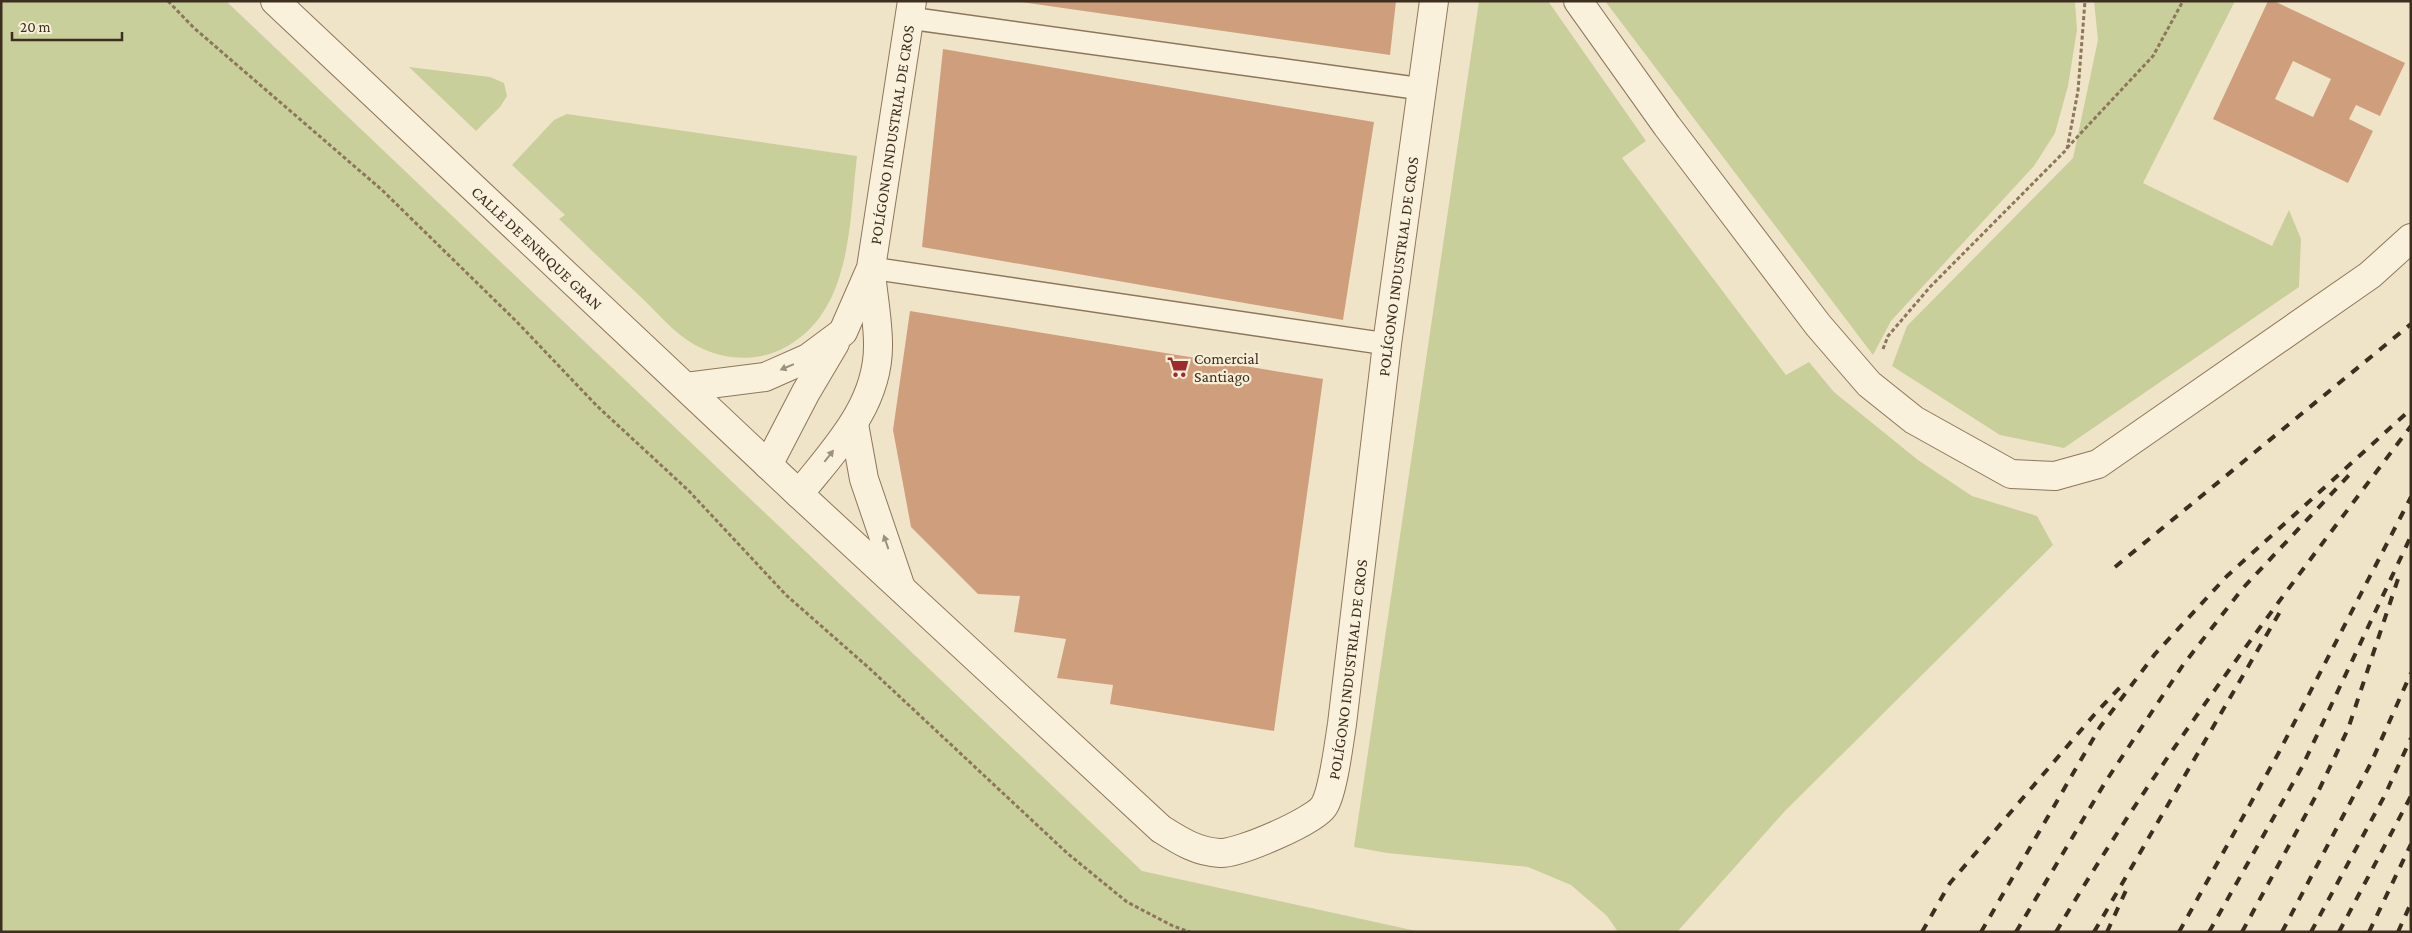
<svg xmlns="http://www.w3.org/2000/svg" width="2412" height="933" font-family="'Crimson Pro',serif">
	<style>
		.green { fill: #c9cf9b }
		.building { fill: #cf9f7d; fill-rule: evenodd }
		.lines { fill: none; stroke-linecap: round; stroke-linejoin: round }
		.lane-casing { stroke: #8d765c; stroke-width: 24 }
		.street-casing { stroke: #8d765c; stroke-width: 30 }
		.path { stroke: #8d765c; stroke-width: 3; stroke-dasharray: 4 2.5; stroke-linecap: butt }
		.lane { stroke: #faf1dc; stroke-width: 21 }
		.street { stroke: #faf1dc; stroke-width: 28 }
		.rail { stroke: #3d2e20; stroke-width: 4; stroke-dasharray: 9 9; stroke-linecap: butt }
		.oneway { fill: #9c907e }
		.labels { text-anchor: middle; stroke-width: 4.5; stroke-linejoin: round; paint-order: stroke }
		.street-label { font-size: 16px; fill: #3d2e20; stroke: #f7eed8 }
		.poi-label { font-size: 16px; fill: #3d2e20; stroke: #f7eed8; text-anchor: start }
	</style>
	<rect width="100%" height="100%" fill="#f0e4c8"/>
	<path class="green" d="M1,1h225l916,870 279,61h-1420z
		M1479,1h69l98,140 -24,17 164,217 23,-13 25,30 84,68 54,36 65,20 16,29 -268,266 -108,121h-59l-11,-16 -36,-31 -43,-18 -141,-14 -33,-6z
		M1605,1h470l2,29 -9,56 -13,47 -21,33 -143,155 -18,34z
		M2094,1h141l-92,182 129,63 17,-36 12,29 -2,48 -235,161 -64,-13 -108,-69 15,-40 166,-168 25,-118z
		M409,67l81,10 14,6 3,13 -7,11 -24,24z
		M567,114l290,42c-8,69 -5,160 -77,194 -24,11 -53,10 -77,-1 -23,-10 -41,-31 -58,-48 -29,-27 -57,-54 -86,-82l6,-4 -53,-50 42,-45z"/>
	<path class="building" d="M1015,1h381l-6,54z
		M2268,1h6l131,62 -25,53 -24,-11 -7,14 24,12 -25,52 -135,-64zM2293,61l38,18 -18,38 -38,-18z
		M943,49l431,73 -31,198 -421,-73z
		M910,311l413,68 -49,352 -164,-27 3,-19 -56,-7 9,-39 -52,-7 6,-36 -42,-2 -67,-67 -18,-97z"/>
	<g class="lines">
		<g class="lane-casing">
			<path id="lane" d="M909,18l513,71
				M871,268l516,76"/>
		</g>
		<g class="street-casing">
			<g id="street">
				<path id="s1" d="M275,1l524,493 362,335c19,12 36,23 59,24 18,1 95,-32 104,-47 9,-14 15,-63 18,-82l45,-380 47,-343"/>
				<path d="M1578,1l89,125 151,199 51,59 45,36 97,54 44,2 43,-12 272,-189 41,-37"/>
				<path id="s2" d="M686,387l79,-10 43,-19 35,-26 28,-64 41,-267"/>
				<path d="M854,424l10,55 36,106"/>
				<path d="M768,465l38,-73 29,-49"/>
				<path d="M799,494c35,-44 80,-89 79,-150 0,-24 -5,-48 -7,-72"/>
			</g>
		</g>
		<path class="path" d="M168,1l26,27 188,162 135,132 80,84 92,85 97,104 83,73 198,185 60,49 46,24 17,6
			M2067,148l86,-92 30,-55
			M1883,349l5,-13 42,-49 137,-138 11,-58 7,-90"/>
		<use href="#lane" class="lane"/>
		<use href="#street" class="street"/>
		<path class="rail" d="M2115,567l296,-243
			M1922,932l28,-49 144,-168 29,-31
			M1981,932l119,-205 55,-73 72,-78 184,-167
			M2016,932l90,-151 77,-116 60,-77 108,-115
			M2056,932c105,-178 231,-342 355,-506
			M2094,932l187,-322
			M2107,932l21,-46
			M2179,932l99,-178 133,-257
			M2209,932l93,-165 109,-231
			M2242,932l76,-140 30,-63 51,-153
			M2282,932l89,-169 40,-90
			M2311,932l74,-137 26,-57
			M2339,932l72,-136
			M2369,932l42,-88
			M2398,932l13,-29"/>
	</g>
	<defs><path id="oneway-solid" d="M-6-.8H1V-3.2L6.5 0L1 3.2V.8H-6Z" transform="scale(1.25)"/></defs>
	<g class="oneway">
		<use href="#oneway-solid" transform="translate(787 367) rotate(157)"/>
		<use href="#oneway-solid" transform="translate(829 456) rotate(-52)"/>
		<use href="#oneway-solid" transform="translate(886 542) rotate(-109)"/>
	</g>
	<defs>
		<g id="supermarket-bare" transform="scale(1.725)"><path d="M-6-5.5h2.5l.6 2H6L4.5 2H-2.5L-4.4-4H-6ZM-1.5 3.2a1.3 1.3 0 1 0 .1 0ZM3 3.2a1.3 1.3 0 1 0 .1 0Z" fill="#9e2a2b" stroke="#f7eed8" stroke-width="2.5" paint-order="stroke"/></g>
	</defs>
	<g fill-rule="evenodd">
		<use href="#supermarket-bare" x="1178" y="367"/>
	</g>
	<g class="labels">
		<g class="street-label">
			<text dy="6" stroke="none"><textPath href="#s2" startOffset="375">POLÍGONO INDUSTRIAL DE CROS</textPath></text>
			<text dy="6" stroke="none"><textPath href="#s1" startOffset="360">CALLE DE ENRIQUE GRAN</textPath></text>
			<text dy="6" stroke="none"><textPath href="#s1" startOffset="1938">POLÍGONO INDUSTRIAL DE CROS</textPath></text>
			<text dy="6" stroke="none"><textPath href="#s1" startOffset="1532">POLÍGONO INDUSTRIAL DE CROS</textPath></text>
		</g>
		<g class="poi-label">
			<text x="1194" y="364">Comercial<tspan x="1194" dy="18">Santiago</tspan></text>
		</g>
	</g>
	<rect width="2412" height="933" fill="none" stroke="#3d2e20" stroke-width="5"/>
	<path d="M12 32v8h110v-8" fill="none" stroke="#3d2e20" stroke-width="2.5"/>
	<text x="20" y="32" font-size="15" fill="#3d2e20" stroke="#f7eed8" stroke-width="4" paint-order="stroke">20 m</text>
</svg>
